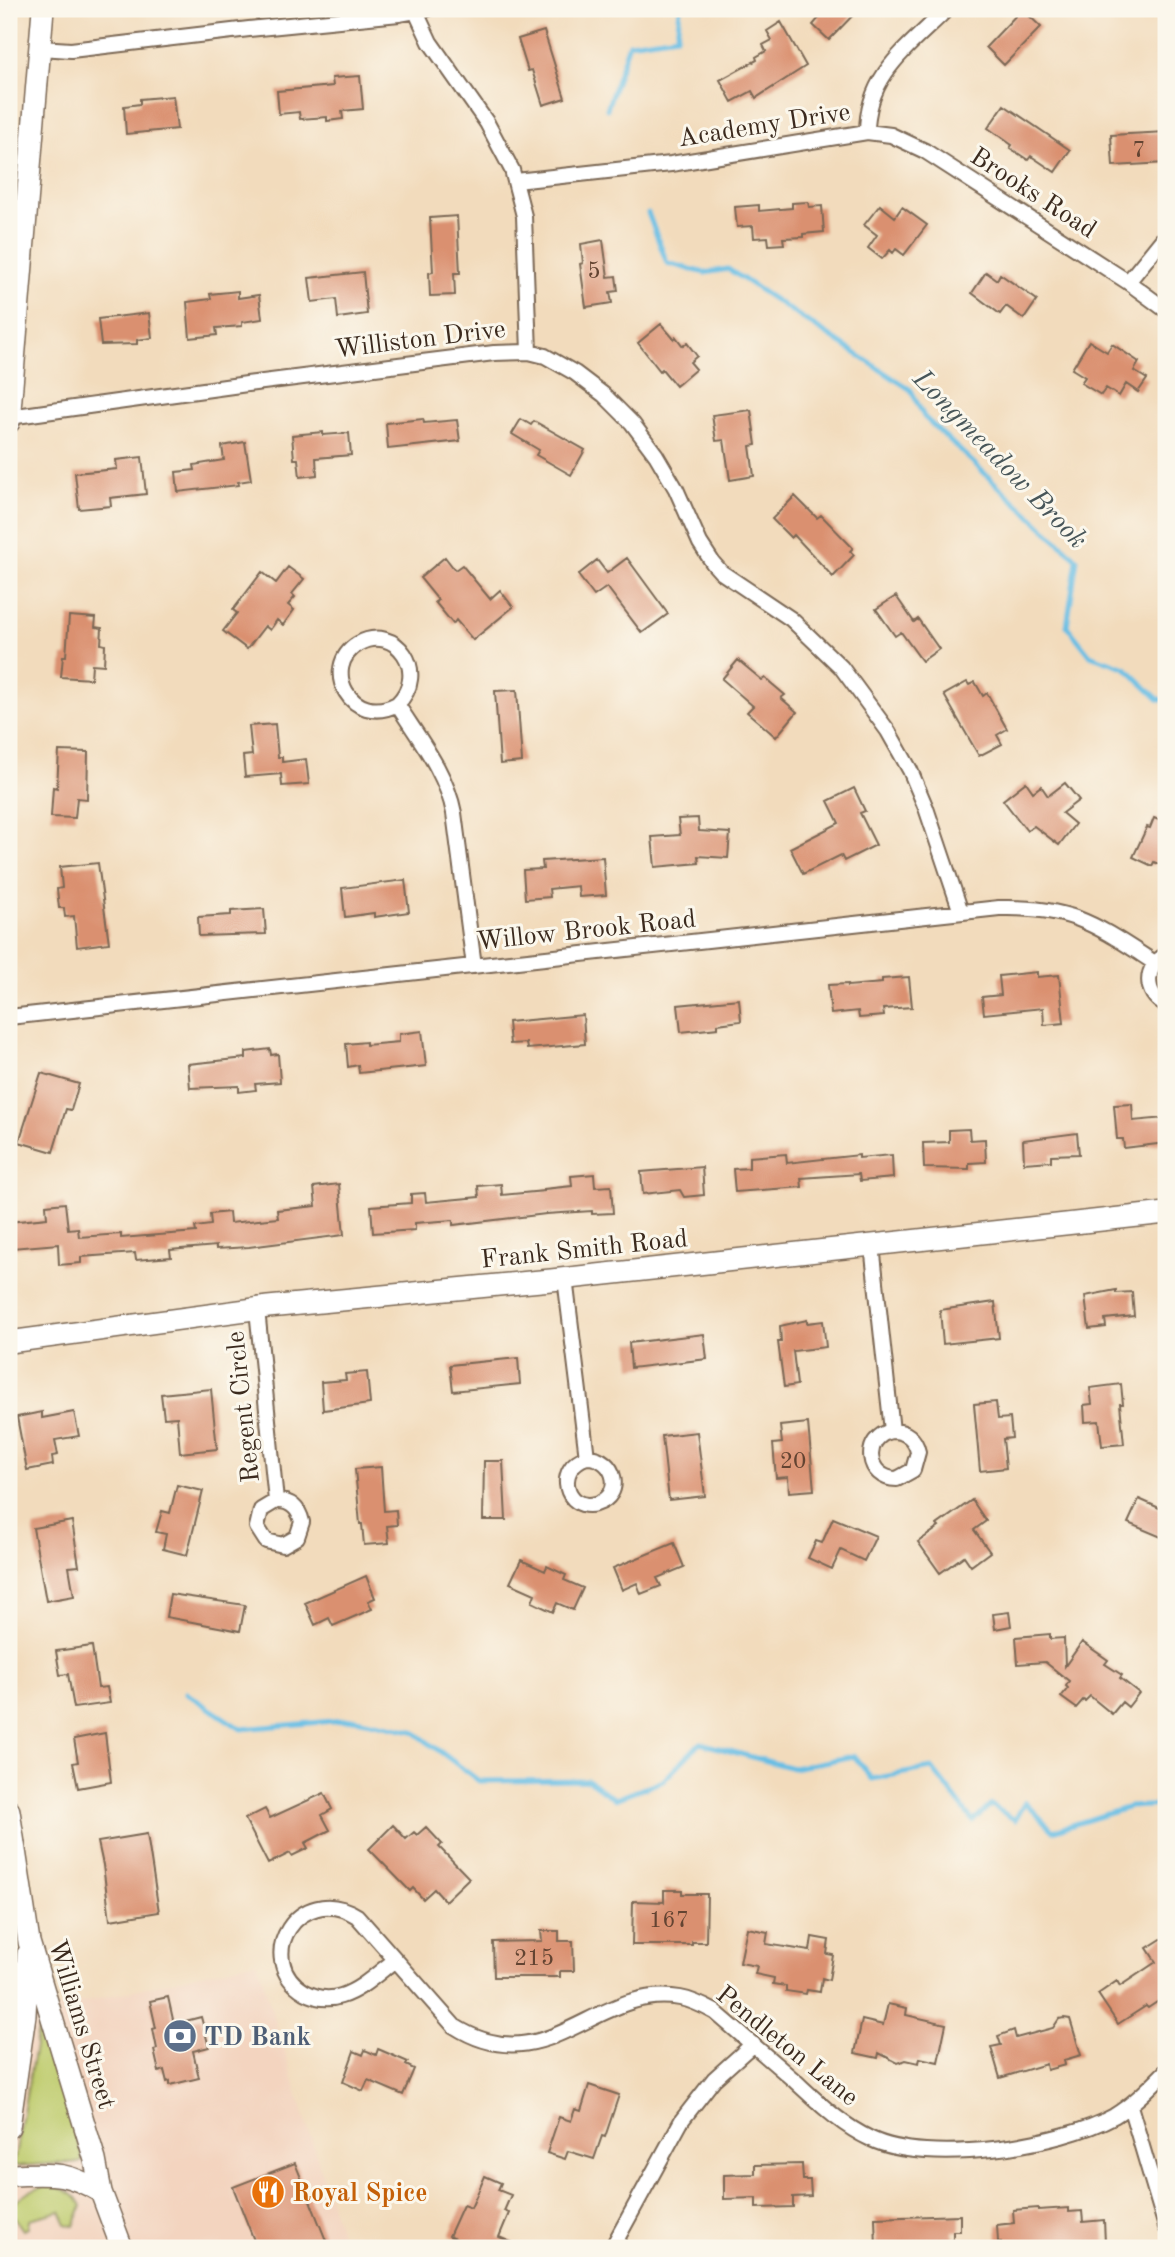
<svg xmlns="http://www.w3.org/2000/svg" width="1175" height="2257" font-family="'Old Standard TT',serif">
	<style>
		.built { fill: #f3d4bf }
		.green { fill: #bfcc6e; stroke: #7d7b46; stroke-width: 2 }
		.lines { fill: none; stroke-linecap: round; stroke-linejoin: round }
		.stream { stroke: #67bee4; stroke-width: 5 }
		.building { fill: #da9070 }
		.street-casing { stroke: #7b6855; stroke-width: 18 }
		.secondary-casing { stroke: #7b6855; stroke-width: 24 }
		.street { stroke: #fff; stroke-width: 14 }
		.secondary { stroke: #fff; stroke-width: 21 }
		.labels { text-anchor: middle; stroke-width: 6; stroke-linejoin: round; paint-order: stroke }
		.number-label { font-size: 23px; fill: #634432 }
		.street-label { font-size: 26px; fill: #3b2a1e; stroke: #fbf7ec }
		.service-label { font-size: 26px; font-weight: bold; fill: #4e5e75; stroke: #fbf7ec; text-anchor: start }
		.food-label { font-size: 26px; font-weight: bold; fill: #c56008; stroke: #fbf7ec; text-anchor: start }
		.water-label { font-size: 28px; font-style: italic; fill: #485659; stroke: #fbf7ec }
	</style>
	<rect width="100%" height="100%" fill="#fbf7ec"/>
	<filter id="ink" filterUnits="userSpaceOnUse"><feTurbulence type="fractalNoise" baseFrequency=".0143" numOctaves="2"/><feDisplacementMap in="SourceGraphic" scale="14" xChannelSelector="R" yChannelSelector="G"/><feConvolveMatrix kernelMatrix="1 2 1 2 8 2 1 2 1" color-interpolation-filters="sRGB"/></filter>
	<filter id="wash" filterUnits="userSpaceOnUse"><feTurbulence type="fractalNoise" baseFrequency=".00686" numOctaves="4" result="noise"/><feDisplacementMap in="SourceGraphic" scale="28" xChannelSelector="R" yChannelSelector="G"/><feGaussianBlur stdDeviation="1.57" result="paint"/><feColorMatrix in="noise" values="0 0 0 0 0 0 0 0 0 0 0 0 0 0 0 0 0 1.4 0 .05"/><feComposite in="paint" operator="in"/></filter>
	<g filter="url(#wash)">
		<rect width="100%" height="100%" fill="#f2dbbc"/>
		<path class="built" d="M9,1906l5,37v62l45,3 198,-47 82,268 9,19h-339z"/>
		<path class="green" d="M9,1906c7,46 6,87 0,132z
			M42,2023l41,137 -3,2 -64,4 -2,-3 25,-139z
			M50,2186c14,2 25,7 32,20l-8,20 -8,-2 -6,-13 -31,8 -1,9 -5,2 -12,-18c6,-18 21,-24 39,-26z"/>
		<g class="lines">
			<path class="stream" d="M607,109l22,-66 48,-7 3,-27
				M648,213l19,50 38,10 23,-4 183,121 13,27 153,142 -10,67 23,29 36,13 32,31 8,1
				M186,1693l55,36 115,-10 57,12 66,50 109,-1 27,19 48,-18 37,-38 93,25 61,-12 18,23 60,-11 41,53 18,-16 24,15 10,-18 28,29 76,-24 37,-2"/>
		</g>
		<g id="blocks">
			<path class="building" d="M810,9h49l-30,31 -16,-15 6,-7z
				M1022,9l19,18 -37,38 -18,-18z
				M781,22l25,44 -50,32 -4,-7 -20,11 -12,-22 37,-20 -1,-3 10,-6 -3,-6 9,-5 -5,-9z
				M544,31l21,67 -22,7 -11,-35 -4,1 -10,-32z
				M360,76l3,33 -21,2 1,8 -16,2v-4l-27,2 -1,-7 -20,2 -2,-23 56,-5 -1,-8z
				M173,96l4,33 -51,5 -2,-28 16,-2v-5z
				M1004,105l66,45 -15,22 -24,-16 -3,4 -18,-12 2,-3 -24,-17z
				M1166,132v31l-53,3 -2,-31z
				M808,202l1,5 13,-1 2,26 -21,2v3l-20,1 1,6 -15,1 -1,-8 -14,1 -1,-12 -16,1 -2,-20 24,-2v6l33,-3v-5z
				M880,205l15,12 7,-10 25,18 -23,30 -8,-6 -3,4 -3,-3 -8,9 -14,-11 9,-13 -13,-10z
				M457,216l3,57h-6l1,22 -25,1 -1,-23 4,-1 -3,-54z
				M603,240l5,37 8,-1 2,15 -8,1 2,11 -26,4 -6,-43 3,-1 -2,-19z
				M363,272l4,42 -29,4 -2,-19 -24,3 -3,-24z
				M986,272l11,8 3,-6 37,26 -13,19 -18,-13 -6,8 -28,-21z
				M238,291v7l21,-3 3,24 -20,3v4l-26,2 1,7 -27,3 -3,-36 24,-3 -1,-5z
				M149,313l3,25 -15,2v4l-36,1 -3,-26z
				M661,324l13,15 2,-2 7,9 4,-3 10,13 -7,6 6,7 -20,17 -14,-17 -2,2 -22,-28z
				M1089,341l18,11 5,-8 27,18 -5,9 13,8 -9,13 -12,-8 -7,12 -13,-8 -5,7 -20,-12 4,-6 -13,-8z
				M751,410l5,35 -6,1 4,30 -24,4 -6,-40 -8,1 -4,-26z
				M423,419l1,4 33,-3 3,21 -72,8 -2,-26z
				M521,419l10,6 3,-4 51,29 -14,25 -35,-20 3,-5 -27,-16z
				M323,432v3l26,-2 2,22 -35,3 1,17 -17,2 -2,-18h-4l-2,-24z
				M245,442l6,38 -13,2 1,3 -61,7 -2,-20 19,-2 -1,-5 30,-5 -2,-14z
				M142,457l4,37 -36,4 1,8 -32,3 -4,-36 42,-4 -1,-9z
				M795,496l22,22 4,-3 32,33 -3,3 4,4 -21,22 -39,-42 -3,3 -19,-19z
				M445,557l10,13 7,-5 28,34 10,-9 13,17 -40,33 -17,-20 -3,4 -18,-22 3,-2 -18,-22z
				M627,558l41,56 -26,19 -35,-46 -13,9 -16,-21 19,-15 10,13z
				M288,567l16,12 -12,15 3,3 -7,8 6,5 -11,15 -6,-5 -7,10 -5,-4 -18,23 -24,-18 14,-18 -4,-3 29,-38 14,11z
				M896,596l18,26 4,-3 21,30 -17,12 -21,-29 -6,4 -19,-27z
				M69,616l27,2 -1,9 7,1 -1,16 4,1 -1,20 -12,-1 -1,15 -30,-2 2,-21h3z
				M738,660l24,20 3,-2 20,17 -4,3 16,14 -21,25 -29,-25 6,-6 -31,-27z
				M967,682l2,3 6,-3 8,14 4,-3 20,36 -10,6 5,9 -23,12 -35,-61z
				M517,690l5,72 -22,2 -5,-73z
				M275,724l3,33h4v5l24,-3 3,25 -27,2 -1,-12 -36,3 -2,-21 9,-1 -3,-29z
				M59,751l29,1 -1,47 -10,-1 -2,20 -24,-1 2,-30 4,1z
				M1026,782l7,10 8,-6 7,10 17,-13 14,17 -17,13 13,11 -16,21 -25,-19 -7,5 -24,-31z
				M854,788l11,23 -5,2 16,32 -32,16 -3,-6 -38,19 -13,-26 49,-25 -11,-22z
				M698,818l1,13 31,2 -2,25 -30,-2 1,7 -44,4 -3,-30 28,-2 -2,-16z
				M1154,818l12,5v44l-12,-5 -2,4 -19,-9 14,-30 3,1z
				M603,857l3,38 -27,2 -1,-11 -29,3 1,8 -25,2 -2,-29 20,-1 -1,-8z
				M98,863l11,80 -32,4 -3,-31 -9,1 -1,-9h-5l-2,-19 5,-1 -2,-21z
				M405,880l4,32 -35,5v-4l-29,4 -3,-29z
				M264,909l2,25 -67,2 -1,-19 33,-2v-4z
				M1037,972v5l22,-2 5,48 -20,2 -1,-17 -59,6 -2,-17 19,-2 -2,-19z
				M909,977l3,30 -29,2 1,7 -25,2 -1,-7 -27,3 -3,-29 20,-1v2l34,-3v-4z
				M739,999l2,22 -23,3v4l-37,4 -3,-27z
				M583,1015l2,29 -58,5 -1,-6 -16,1 -2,-22z
				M422,1031l4,35 -67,7 -1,-8 -10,2 -2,-23 20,-2v3l33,-3v-8z
				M270,1049l1,6 7,-1 2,28 -25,2 1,6 -17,2v-6l-49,2 -2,-24 58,-6v-6z
				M41,1073l38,11 -8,26 -5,-1 -13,43 -34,-10z
				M1132,1104l1,17 32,-3 1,25 -42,5 -1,-9h-6l-3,-34z
				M969,1129l1,11 15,-1 1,23 -17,1v6l-45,-1 -1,-25 26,-1v-12z
				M1077,1133l2,21 -28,1v6l-27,2 -1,-23z
				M786,1154l1,9 72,-8v3l33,-3 1,23 -33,3 -1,-7 -58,4 1,9 -67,5 -2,-23 16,-1v-11z
				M702,1167l2,28 -20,2 -4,-7 -37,4 -2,-22z
				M594,1174l1,13 16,-1 2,27 -21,1v-3l-46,3 -93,11v-5l-38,3v7l-42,3 -2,-27 40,-3v-9l14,-1 1,9 53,-5 -1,-11 23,-2 1,11 42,-4v-2l28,-3 -1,-10z
				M339,1184l5,51 -95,12 -33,2v-3l-46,4 1,7 -35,3 -1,-7 -54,4v6l-22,2 -1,-21 -46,4 -3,-26 38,-4 -1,-13 19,-2 3,26 10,-1 1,9 42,-3v4l75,-6 -1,-5 16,-2 -1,-11 19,-2 1,11 48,-5 -1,-8 39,-4 -2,-19z
				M1116,1290v3l16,-1 2,24 -29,3 1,8 -17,2 -4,-33z
				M995,1302l4,36 -56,6 -3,-34z
				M807,1320v3l16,-2 3,26 -33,4 4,34 -13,2 -6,-45h3l-1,-16z
				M704,1334l3,25 -76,9 -2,-25z
				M518,1358l2,26 -67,7 -3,-26z
				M367,1372l3,32 -47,6 -2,-28 25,-2 -1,-6z
				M1121,1384l2,20h-3l4,40 -22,2 -3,-25 -14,1 -1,-17 8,-1 -2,-16z
				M211,1389l6,60 -37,4 -3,-36 -13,1 -3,-24z
				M996,1402l2,17 12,-1 2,20 -9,1 3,29 -26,3 -6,-67z
				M42,1412v6l32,-6 5,24 -24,4 3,15 -6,1 1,9 -26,5 -10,-53z
				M808,1423l6,67 -25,2 -1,-15 -12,1 -3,-34 9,-1 -2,-17z
				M697,1432l8,64 -36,4 -7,-64z
				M484,1461h19l3,59h-23z
				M381,1467l3,44 12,-1 1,15 -10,1 2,17 -25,2 -2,-21h-2l-5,-55z
				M177,1485l26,6 -16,64 -24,-6 3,-15 -10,-2 6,-21 8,2z
				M1139,1499l27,12v28l-38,-16z
				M972,1500l14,21 -12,9 16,22 -19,14 -7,-10 -24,17 -22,-31 21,-15 -2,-2z
				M833,1518l43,18 -12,25 -23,-11 -9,19 -24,-11 8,-17 6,2z
				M72,1521l7,45 -10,1 5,29 -28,5 -13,-73z
				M674,1543l10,24 -27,11 4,8 -20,8 -4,-11 -15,7 -9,-22z
				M521,1560l24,11 2,-5 19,9 -2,5 19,8 -10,22 -16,-7 -4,9 -21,-10 3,-8 -25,-11z
				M366,1576l9,22 -7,3 4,8 -39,17 -4,-8 -14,7 -10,-22z
				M170,1594l75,11 -5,26 -74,-14z
				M1009,1612l2,14 -16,3 -2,-15z
				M1050,1634v5l14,-1 1,28 17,-24 26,18 -3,4 17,11 -2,3 19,15 -11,14 -6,-5 -10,12 -22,-18 -5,5 -2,-1 -7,8 -15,-11 7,-9 -2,-2 3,-5 -24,-19 -27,2 -2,-27z
				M92,1646l6,42 9,-1 3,16 -36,5 -6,-34 -8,1 -4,-24z
				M105,1733l6,49 -33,6 -5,-25 5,-1 -4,-23z
				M324,1793l8,16 -10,6 8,15 -25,13 3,5 -16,8 -2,-3 -22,11 -23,-45 20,-10 5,9z
				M393,1825l13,14 8,-7 3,3 9,-8 16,17 -3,3 30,31 -24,23 -11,-12 -11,10 -10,-11 -3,3 -41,-42z
				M147,1834l12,78 -49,8 -7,-55 -5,-23z
				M664,1890h18v4h25l-1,48h-14v3h-60l1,-44 31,1z
				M747,1928l21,4 -2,12 44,7 2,-14 17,3 -2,14 6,1 -4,25 -7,-2 -2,14 -13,-2 -1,4 -20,-3v-5l-13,-2 1,-6 -19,-4 2,-8 -17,-3z
				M541,1931h18v10h14l1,30h-14v6h-66l-1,-35 49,-1z
				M1166,1936v60l-18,12 -2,-2 -28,18 -20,-30 19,-13 3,5 36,-24 -9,-14z
				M168,1997l6,27 27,-7 8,30 -16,4 6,27 -29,7v-4l-3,1 -3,-12 -5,2 -5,-22 3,-1 -4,-20 3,-1 -6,-27z
				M888,2004l19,4 -1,7 40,9 -8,38 -18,-4 -1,5 -13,-3 -8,3 -19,-10 -1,5 -23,-5 7,-33 21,5z
				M1064,2018l6,1 11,36 -17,5 1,5 -18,5 -1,-6 -46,14 -9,-31 10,-2 -3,-9 16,-6 2,8 37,-10 6,-9z
				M378,2049l30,13 -2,3 8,4 -11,26 -35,-15 -5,11 -20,-9 11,-31 9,4 2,-5 11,5z
				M589,2085l30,10 -14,42 -3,-1 -8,23 -26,-8 -3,8 -18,-6 12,-36 12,4 4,-12 6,2z
				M295,2163l34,85h-72l-24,-61z
				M802,2164l1,16h7l1,16 -18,1v10l-37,1v-10l-32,1v-24l31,-1v-9z
				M485,2176l16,7 -3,7 13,5 -7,16 5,2 -10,24 26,11h-62l2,-5 -16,-7 14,-31 8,3z
				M1038,2208v2l31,-2v4l13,-1 1,11 21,-2 1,23 -65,5h-38l-1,-6h-3l-1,-17 17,-2 -1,-13z
				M960,2215v16h-7v17h-77l-1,-30z"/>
		</g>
	</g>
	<g filter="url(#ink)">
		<use href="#blocks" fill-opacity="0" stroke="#7b6855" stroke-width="2"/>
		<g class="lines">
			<g class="street-casing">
				<path id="street" d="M416,12l14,30 57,81 25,47 12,46 5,136
					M40,48l31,2 178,-21 150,-15 28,-5
					M867,132l24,3 34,16 203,131 38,28
					M516,181l155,-17 196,-32c0,-58 42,-85 80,-123
					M1128,282l38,-47
					M9,417l238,-33 247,-31 35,-1 16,4 30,17 29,22 28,28 24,32 20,34 24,54 13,20 8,9 70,47 50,48 47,64 22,39 16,38 35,104
					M397,704c33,-31 -1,-82 -39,-60 -39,24 -6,84 39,60 22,35 49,68 57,109l20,153
					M1166,955c-22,11 -23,39 0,50
					M9,1017l990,-109c73,-2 97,17 156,55
					M872,1245l20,186c-31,6 -26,48 5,48l16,-9 5,-18c-3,-14 -12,-21 -26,-21
					M565,1278l22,179c-33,10 -22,55 9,47 29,-8 20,-47 -9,-47
					M257,1309l19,192 -15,9 -4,17 9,14 17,4 14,-8 5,-15c-3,-14 -12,-22 -26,-21
					M395,1960c-16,12 -34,30 -54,36 -12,4 -25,2 -36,-4 -54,-32 -6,-112 52,-76l97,110c93,59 143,-43 226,-28 12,2 24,8 35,14 27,23 53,46 80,69 24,22 46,44 76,58 57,27 189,7 243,-23 20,-12 36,-29 52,-45
					M1130,2106l36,121
					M612,2248l70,-128 32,-41 39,-35"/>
			</g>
			<g class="secondary-casing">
				<path id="secondary" d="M9,422l34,-413
					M9,1342l259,-35 283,-27 615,-67
					M9,1811l20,131 66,218 6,32 21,56
					M9,2127l16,-112 3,-61
					M9,2175c42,-1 55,-5 92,17"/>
			</g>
			<use href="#street" class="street"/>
			<use href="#secondary" class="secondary"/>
		</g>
	</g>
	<defs>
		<g id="bank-disc" transform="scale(1.75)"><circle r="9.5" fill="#5c6f8a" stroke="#fbf7ec"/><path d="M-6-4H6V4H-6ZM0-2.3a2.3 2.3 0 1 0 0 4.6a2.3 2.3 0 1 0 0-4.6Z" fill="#fff"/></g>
		<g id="restaurant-disc" transform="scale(1.75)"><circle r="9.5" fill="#e8710a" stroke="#fbf7ec"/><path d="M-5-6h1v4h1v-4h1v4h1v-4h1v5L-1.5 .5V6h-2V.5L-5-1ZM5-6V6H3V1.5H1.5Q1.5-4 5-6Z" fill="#fff"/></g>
	</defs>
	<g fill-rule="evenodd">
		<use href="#bank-disc" x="180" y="2036"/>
		<use href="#restaurant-disc" x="268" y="2192"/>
	</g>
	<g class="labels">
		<g class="number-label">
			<text x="1139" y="157">7</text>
			<text x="594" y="278">5</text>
			<text x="793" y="1468">20</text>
			<text x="669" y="1927">167</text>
			<text x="534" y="1965">215</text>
		</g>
		<g class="street-label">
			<text transform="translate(764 124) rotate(-9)" y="9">Academy Drive</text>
			<text transform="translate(1034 192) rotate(33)" y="9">Brooks Road</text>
			<text transform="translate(420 338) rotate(-7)" y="9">Williston Drive</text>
			<text transform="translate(586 929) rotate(-6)" y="9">Willow Brook Road</text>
			<text transform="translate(584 1248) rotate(-6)" y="9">Frank Smith Road</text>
			<text transform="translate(242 1407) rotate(-96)" y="9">Regent Circle</text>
			<text transform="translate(83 2024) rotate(73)" y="9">Williams Street</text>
			<text transform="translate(788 2045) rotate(39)" y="9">Pendleton Lane</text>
		</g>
		<g class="service-label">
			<text x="204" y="2045">TD Bank</text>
		</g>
		<g class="food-label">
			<text x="292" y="2201">Royal Spice</text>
		</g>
		<g class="water-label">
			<text transform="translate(1001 458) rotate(46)" y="10">Longmeadow Brook</text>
		</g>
	</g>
	<rect width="1175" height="2257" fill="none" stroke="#fbf7ec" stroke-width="35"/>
</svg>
